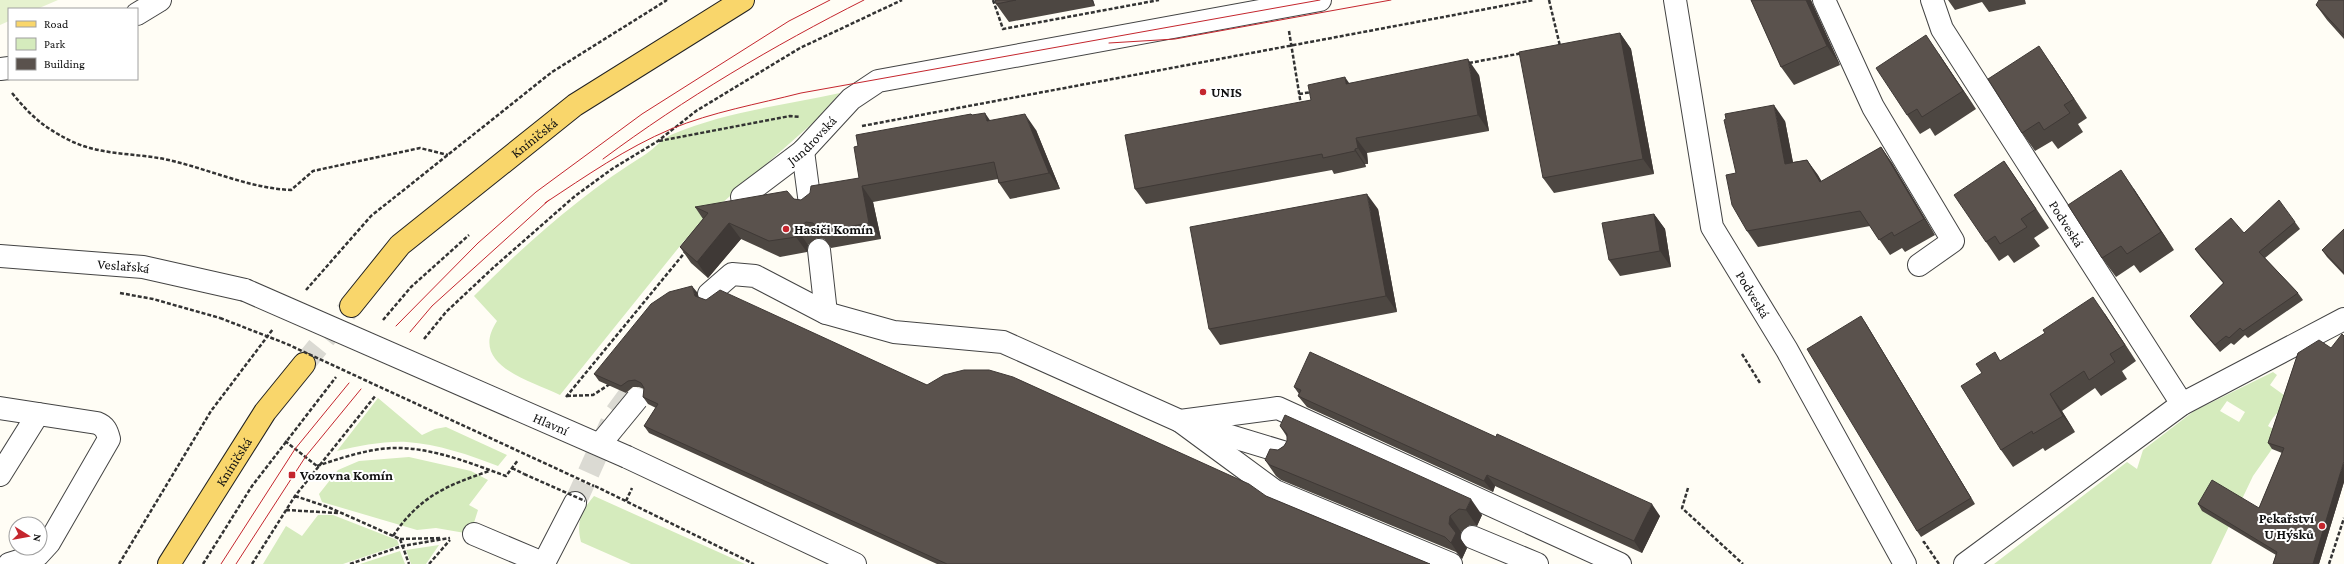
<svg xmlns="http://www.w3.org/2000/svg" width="2344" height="564" font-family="'Crimson Pro',serif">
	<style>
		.green { fill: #d5ebbd; fill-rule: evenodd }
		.pitch { fill: #e6f2cf }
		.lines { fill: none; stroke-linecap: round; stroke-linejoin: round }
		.minor-tunnel { stroke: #dbdad3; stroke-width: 22; stroke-dasharray: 22 11; stroke-linecap: butt }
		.major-tunnel { stroke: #dbdad3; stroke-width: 22; stroke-dasharray: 22 11; stroke-linecap: butt }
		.minor-casing { stroke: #444; stroke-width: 24 }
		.major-casing { stroke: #222; stroke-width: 24 }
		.path { stroke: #333; stroke-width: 2.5; stroke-dasharray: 4 2; stroke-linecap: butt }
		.minor { stroke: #fff; stroke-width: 22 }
		.major { stroke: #f9d66b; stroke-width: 22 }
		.tram { stroke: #c4262e; stroke-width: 1 }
		.minor-bridge-casing { stroke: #444; stroke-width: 24; stroke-linecap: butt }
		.path-bridge { stroke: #333; stroke-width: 2.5; stroke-dasharray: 4 2; stroke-linecap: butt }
		.minor-bridge { stroke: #fff; stroke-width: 22 }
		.wall { fill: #4d4742 }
		.shaded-wall { fill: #3f3936 }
		.building { fill: #5a524d; stroke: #3f3936 }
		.poi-dot { fill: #c4262e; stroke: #fff; stroke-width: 1.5 }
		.labels { text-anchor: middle; stroke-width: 4; stroke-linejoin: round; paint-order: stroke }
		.poi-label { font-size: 14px; font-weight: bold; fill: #111; stroke: #fff; text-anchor: start }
		.street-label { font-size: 14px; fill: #111; stroke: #fff }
	</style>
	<rect width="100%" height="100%" fill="#fffdf5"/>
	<path class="green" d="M840,93l-25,28 -103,91 -28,29 -124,154c-31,-15 -92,-30 -63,-74l-23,-25c52,-53 109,-103 172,-142 9,-6 17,-16 27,-20 52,-22 112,-29 167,-41z
		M2273,372l4,3 -7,10 18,13c-5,11 -14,16 -20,28l10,6 -6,17 -19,27 -42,88h-217l133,-102 10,7 6,-19 51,-39zM2227,401l18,11 -6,10 -19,-11z
		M378,398l44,37 13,-6 11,-2 61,28 -9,11c-28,-11 -61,-22 -91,-24 -24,-1 -48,4 -70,9z
		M409,457l62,14 17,9 -19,25 9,5 -6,19 -7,4 -29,-5 -19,2 -95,-28 -3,-8 19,-24 21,-9z
		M594,496l151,68h-114l-50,-22c-5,-20 0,-31 13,-46z
		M318,515h15l64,25 2,5 -56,19h-80l23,-38 16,10z
		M439,545l-13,19h-15l-5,-14z
		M400,551l5,13h-45z"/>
	<path class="pitch" d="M0,0h58l-21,9h-28v12l-9,4z"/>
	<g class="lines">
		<path class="minor-tunnel" d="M575,503l40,-89 14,-19 34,-26"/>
		<path class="major-tunnel" d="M304,364l47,-58"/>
		<g class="minor-casing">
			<g id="minor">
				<path id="s1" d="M1675,0l37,227 75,123 118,214"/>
				<path d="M1824,0l49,107 80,134 -34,24"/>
				<path id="s2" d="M1932,0l10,29 240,375"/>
				<path d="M137,14l23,-14"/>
				<path d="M0,69l9,-1"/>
				<path d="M803,151l7,53"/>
				<path id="s3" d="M742,197l61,-46 48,-52 27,-18 442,-81"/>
				<path d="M819,250l7,63"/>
				<path id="s4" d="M0,256l143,11 102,23"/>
				<path d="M709,294l23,-20 23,2 71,37 68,19 109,10 177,79 98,-13 342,156"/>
				<path d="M0,408l97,15c8,3 10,8 12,16l-60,104 -11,12 -29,9"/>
				<path d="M1180,421l95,70 176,73"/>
				<path d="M1197,426l89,27"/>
				<path d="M627,457l228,107"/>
				<path d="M0,475l38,-61"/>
				<path d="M474,534l71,30"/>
				<path d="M1472,537l65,27"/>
				<path d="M544,563l31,-60"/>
				<path d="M1965,564l217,-160 162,-85"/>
			</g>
		</g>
		<g class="major-casing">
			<g id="major">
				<path id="s5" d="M351,306l49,-61 175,-140 168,-105"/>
				<path id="s6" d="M169,564l96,-152 39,-48"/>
			</g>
		</g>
		<path class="path" d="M993,0l10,29 156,-29
			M1549,0l11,46
			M1289,31l12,74
			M1469,63l54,-10
			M12,93c18,22 31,34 57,47 29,15 64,13 95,19 43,9 83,29 127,31l22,-19 107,-23 28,7
			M1299,94l13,-2
			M862,126l672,-126
			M659,141l131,-25 10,1
			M306,290l65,-74 181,-144 115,-72
			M120,293l33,6 67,19
			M383,320l28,-33 58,-52
			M424,339l22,-27 48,-45 81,-71 37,-27 46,-28 38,-30 104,-63 102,-48
			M1742,354l18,29
			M567,396l26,-1 17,-11
			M566,397l120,-146
			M285,441l32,25
			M317,466c24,-8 50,-17 76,-18 38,-1 77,15 113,28l12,-16
			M512,468l12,6
			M595,486l159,78
			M1688,488l-6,20 61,56
			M295,496l33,11 72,32 9,25
			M626,501l6,-13
			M286,510l52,3
			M393,536c27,-40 53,-50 96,-65
			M400,539l42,-1
			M1923,543l1,-1 15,22
			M119,564l92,-153 62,-82
			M203,564l49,-78 84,-109
			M252,564l43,-68 81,-101
			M350,564l52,-18 48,-8
			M429,564l21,-24
			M2329,564l15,-46"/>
		<use href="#minor" class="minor"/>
		<use href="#major" class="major"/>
		<path class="tram" d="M1109,43l66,-4 216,-39
			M603,159c82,-61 170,-113 261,-159
			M545,203c41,-27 81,-55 126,-74 41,-17 87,-25 130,-36l519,-93
			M396,326l82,-83 58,-51 106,-78 147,-93 41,-21
			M410,332l22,-26 117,-106
			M221,564l74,-115 54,-66
			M236,564l70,-108 55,-67"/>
		<g class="minor-bridge-casing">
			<g id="minor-bridge">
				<path id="s7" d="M245,290l382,167"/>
				<path d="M600,444l37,-45"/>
			</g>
		</g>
		<path class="path-bridge" d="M220,318l67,26 307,142
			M524,474l61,27"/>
		<use href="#minor-bridge" class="minor-bridge"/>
	</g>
	<path class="wall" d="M995,0h98l2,6 -86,16 -13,-18z
		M1751,0h60l2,5 27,60 -46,20 -13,-18z
		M1948,0h77l1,4 -37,8 -7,-10 -27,8z
		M2344,0v39l-17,-19 -11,-15z
		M1620,33l11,16 23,125 -100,19 -11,-15z
		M1939,54l37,55 -41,27 -5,-8 -10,6 -13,-19z
		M2052,65l35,53 -9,6 5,8 -25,17 -6,-8 -17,10 -13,-18z
		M1479,75l10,56 -122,22 1,11h-3l1,3 -32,7 -2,-4 -186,34 -11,-15 176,-89 38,-17z
		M971,114l1,1 19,6 45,9 24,59 -50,10 -11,-16 -1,-4 -125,23 8,37 -50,9 -7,-9 -7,-1 -9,7 -1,7 -27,5 -39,-18 -33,39 -17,-15 -11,-16 23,-28 -8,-12 99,-8 7,1 58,-22 -1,-32z
		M1785,121l8,41 14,-2 15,22 59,-35 11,16 43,72 -30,17 -3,-4 -12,7 -20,-29 -112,21 -11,-16 -11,-58z
		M2004,161l13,19 32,48 -15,10 6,8 -26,17 -6,-8 -9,6 -13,-19z
		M2134,189l40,61 -34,23 -6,-8 -18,12 -14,-19z
		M1378,209l19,103 -177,33 -11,-16z
		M1654,214l11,15 6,38 -51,9 -11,-16z
		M2295,222l5,7 -35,29 33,35 5,7 -55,38 -3,-3 -11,10 -3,-2 -11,9 -25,-29 -5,-7 33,-33 -23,-27 -5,-7 49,-16z
		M2344,229v46l-17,-18 -5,-7z
		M697,292l1,5 229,88 339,111 164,68h-493l-288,-131 -5,-7 12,-18 -8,-4 -5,-7 1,-8 -5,-2h-6l-7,6 -27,-12 -5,-7z
		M2105,314l31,47 -14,10 5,8 -26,17 -6,-8 -33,23 13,21 -30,19 -2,-3 -30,19 -12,-17 -19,-77 18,-12z
		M1865,322l110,182 -54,33 -4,-6z
		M2298,353l46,129 -25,82h-46l3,-9 -74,-44 -4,-7 61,4 23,-55 -10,-4 -4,-6z
		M1294,387l366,129 -18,37 -147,-67 -2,6 -186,-85 -9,-11 1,-2z
		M1280,426l202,89 -5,11 -7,-1 -9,7 -1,6 7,10 -5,11 -6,-7 -175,-72 -5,-4 -11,-16 13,-10 6,-4 3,-5v-4z"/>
	<path class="shaded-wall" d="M1091,0h2l2,6z
		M1806,0h5l2,5 27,60 -13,-19z
		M1620,33l11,16 23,125 -11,-15z
		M1926,35l13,19 37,55 -13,-18z
		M2039,46l13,19 35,53 -13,-19z
		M1468,59l11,16 10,56 -11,-16z
		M1345,77l11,16 -10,-9z
		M1774,105l11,16 11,58 -11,-15z
		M985,113l11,16 -9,-8z
		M1025,114l11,16 24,59 -11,-16z
		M1356,138l11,15 1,11 -10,-16z
		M1881,147l11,16 43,72 -11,-16z
		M1355,149l10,15 1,3 -11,-16z
		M1807,160l11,15 13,23 -11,-16z
		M2004,161l13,19 32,48 -13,-19z
		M2121,170l13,19 40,61 -13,-18z
		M862,186l11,16 8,37 -12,-16z
		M1367,194l11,15 19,103 -11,-16z
		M1654,214l11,15 6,38 -11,-16z
		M729,223l12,16 -33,39 -11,-16z
		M797,229l11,16 -1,7 -11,-15z
		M692,286l5,6 3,10 -5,-6z
		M2093,297l12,17 31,47 -11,-16z
		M1861,316l4,6 110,182 -4,-6z
		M2050,394l12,17 13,21 -12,-16z
		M2344,461v21l-25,82h-6z
		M1487,475l8,11 -2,6 -9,-11z
		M1471,499l11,16 -5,11 -11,-16z
		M1652,504l8,12 -18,37 -8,-12z
		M1450,516l11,16 -1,6 7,10 -5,11 -11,-16 -2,-19z"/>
	<path class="building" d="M995,0h21l-20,4z
		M1751,0h55l21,46 -46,21z
		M2319,0h25v35l-28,-30z
		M1620,33l23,126 -100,19 -24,-126z
		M1926,35l37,56 -41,26 -5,-8 -10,6 -31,-47z
		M2039,46l35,53 -10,6 6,8 -26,17 -5,-8 -17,11 -34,-54z
		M1468,59l10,56 -122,23 2,10 -3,1v2l-32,7 -1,-4 -187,35 -10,-54 186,-35 -3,-15 37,-8 1,7z
		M1774,105l11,59 22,-4 13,22 61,-35 43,72 -30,17 -2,-4 -13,8 -19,-29 -113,20 -15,-26 -6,-30 10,-2 -12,-53 2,-1 -1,-5z
		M985,113l2,8 38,-7 24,59 -50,10 -5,-21 -132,24 7,37 -49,9 -7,-9 -7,-1 -9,7 -1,8 -27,4 -40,-18 -32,39 -17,-15 28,-34 -13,-6 92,-16 7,8 7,1 9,-7 1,-7 48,-8 -5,-31 4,-1 -2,-11 115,-21 1,1z
		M2004,161l32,48 -15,10 6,8 -27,17 -5,-8 -9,6 -32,-47z
		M2121,170l40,62 -34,22 -6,-8 -19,12 -34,-53z
		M1367,194l19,102 -177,33 -19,-102z
		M2279,200l16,22 -36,30 39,41 -55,38 -3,-3 -11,10 -3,-2 -11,9 -25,-29 34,-33 -29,-34 36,-31 13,15z
		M1654,214l6,37 -51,9 -7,-37z
		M2344,229v44l-22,-23z
		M692,286l3,10 11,4 14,-10 207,95 17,-10 20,-5h25l24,7 236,107 17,12 164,68h-483l-303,-138 14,-22 -15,-7 1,-9 -3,-5 -6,-3 -7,1 -7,5 -27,-12 57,-70 18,-12z
		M2093,297l32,48 -15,9 5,8 -26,18 -5,-9 -34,23 13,22 -30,18 -1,-3 -31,19 -40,-64 21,-13 -6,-9 19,-12 5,9 45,-28 -2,-3z
		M1861,316l110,182 -54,33 -110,-182z
		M2342,334l2,2v125l-31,103h-40l4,-12 -79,-48 14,-24 47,28 25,-60 -16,-5 30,-90 21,-13 12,8z
		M1310,352l186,85 1,-3 155,70 -18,37 -147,-66 -3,6 -186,-85 3,-6 -7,-3z
		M1285,415l186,84 -5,11 -7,-1 -9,7 -1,8 7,9 -5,10 -6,-6 -175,-72 -5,-5 5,-11 8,1 6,-4 3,-5v-7l-7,-8z"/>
	<g class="poi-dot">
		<circle cx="1203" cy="92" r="4"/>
		<circle cx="786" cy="229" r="4"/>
		<rect x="288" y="471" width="8" height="8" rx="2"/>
		<circle cx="2322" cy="526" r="4"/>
	</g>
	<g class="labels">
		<g class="poi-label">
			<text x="1211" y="97">UNIS</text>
			<text x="794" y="234">Hasiči Komín</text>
			<text x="300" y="480">Vozovna Komín</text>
			<text x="2314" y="523" text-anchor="end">Pekařství<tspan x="2314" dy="16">U Hýsků</tspan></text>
		</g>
		<g class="street-label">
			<text dy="5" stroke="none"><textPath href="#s5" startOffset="250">Kníničská</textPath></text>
			<text dy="5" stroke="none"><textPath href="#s3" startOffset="90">Jundrovská</textPath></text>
			<text dy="5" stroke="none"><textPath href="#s2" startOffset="262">Podveská</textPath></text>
			<text dy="5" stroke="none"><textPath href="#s4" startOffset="124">Veslařská</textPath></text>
			<text dy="5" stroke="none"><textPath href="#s1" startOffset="309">Podveská</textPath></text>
			<text dy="5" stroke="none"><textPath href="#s7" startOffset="334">Hlavní</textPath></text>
			<text dy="5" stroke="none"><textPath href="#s6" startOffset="121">Kníničská</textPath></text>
		</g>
	</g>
	<rect x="8" y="8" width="130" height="72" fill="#ffffff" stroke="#a0a0a0"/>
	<rect x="16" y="21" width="20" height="6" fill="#f9d66b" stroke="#a0a0a0"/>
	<text x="44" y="28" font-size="12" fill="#111111">Road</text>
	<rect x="16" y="38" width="20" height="12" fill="#d5ebbd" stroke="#a0a0a0"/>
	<text x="44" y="48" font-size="12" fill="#111111">Park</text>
	<rect x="16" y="58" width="20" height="12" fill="#5a524d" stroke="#a0a0a0"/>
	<text x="44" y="68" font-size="12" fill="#111111">Building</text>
	<g transform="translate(28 536) rotate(101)"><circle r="19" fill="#ffffff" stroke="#a0a0a0"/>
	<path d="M0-3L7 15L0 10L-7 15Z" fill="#c4262e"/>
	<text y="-6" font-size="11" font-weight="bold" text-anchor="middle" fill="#111111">N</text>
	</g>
</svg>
